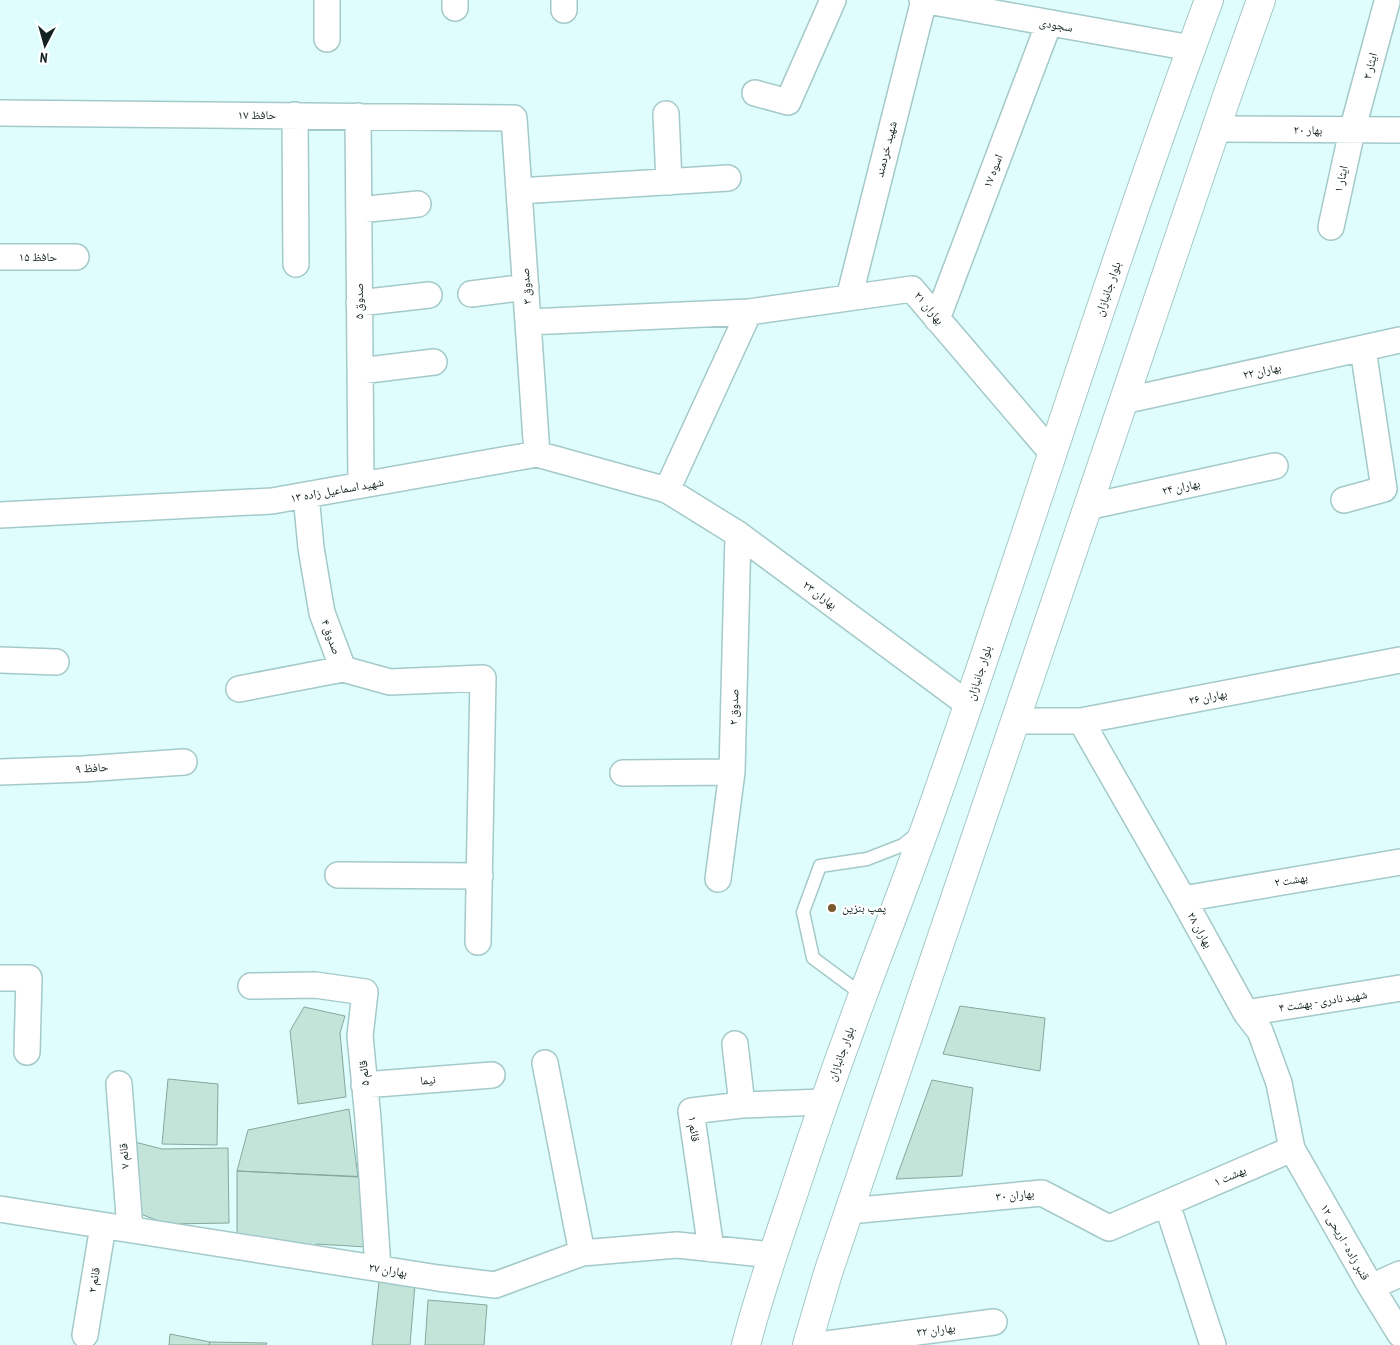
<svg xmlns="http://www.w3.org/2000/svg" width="1400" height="1345" font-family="'PT Sans Narrow','Noto Naskh Arabic',sans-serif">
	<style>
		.building { fill: #c3e5d9; stroke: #86a79b }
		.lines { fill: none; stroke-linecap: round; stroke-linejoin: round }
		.service-casing { stroke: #a4c9c9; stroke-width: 15 }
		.minor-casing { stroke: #a4c9c9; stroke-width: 28 }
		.trunk-casing { stroke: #a4c9c9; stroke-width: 30 }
		.service { stroke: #fff; stroke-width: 12 }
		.minor { stroke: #fff; stroke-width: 25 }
		.trunk { stroke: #fff; stroke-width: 28 }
		.poi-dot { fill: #79592f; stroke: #fff; stroke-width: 2 }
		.labels { text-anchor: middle; stroke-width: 4.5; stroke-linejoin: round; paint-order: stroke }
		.street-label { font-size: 12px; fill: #132121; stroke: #fff }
		.poi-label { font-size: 12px; fill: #132121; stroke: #fff; text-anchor: start }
	</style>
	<rect width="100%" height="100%" fill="#dffdfd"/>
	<path class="building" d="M960,1006l85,12 -5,53 -97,-17z
		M304,1007l41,9 -5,17 6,64 -48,7 -8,-73z
		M168,1079l50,5 -1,61 -55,-1z
		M932,1080l41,8 -11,88 -66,3z
		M349,1109l9,68 -121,-6 11,-41z
		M127,1140l35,9 66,-1 1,75 -63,1 -33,-13z
		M237,1171l133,6 -3,70 -51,-3v9l-79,-18z
		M379,1282l36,2 -5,61h-38z
		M428,1300l59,5 -3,40h-59z
		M170,1334l40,8 -1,3h-40z
		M210,1342l57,1 -1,2h-57z"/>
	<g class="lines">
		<g class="service-casing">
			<path id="service" d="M863,995l-50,-37 -10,-46 17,-46 47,-7 36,-14 16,-13"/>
		</g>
		<g class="minor-casing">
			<path id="minor" d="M327,0v39
				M455,0v8
				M922,0l269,48
				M564,10v-10
				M755,93l33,9 45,-102
				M0,113l514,5 23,336
				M666,114l3,68
				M295,115l1,149
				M358,116l3,369
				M1215,129l185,1
				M519,191l209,-13
				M359,210l59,-6
				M1331,227l21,-96 35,-129
				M0,257h76
				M471,294l55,-7
				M849,298l75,-298
				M359,303l70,-8
				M937,319l112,-296
				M528,322l221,-10 163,-23 140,164
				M360,371l74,-9
				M1123,401l277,-61
				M667,490l82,-178
				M306,495l5,53 11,65 21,56 47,13 93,-4 -5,264
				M1344,500l40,-11 -21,-140
				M1087,507l188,-41
				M0,515l272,-14 265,-47 130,36 71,44 231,171
				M0,660l56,2
				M239,689l104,-20
				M1015,721h66l319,-61
				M1081,721l102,178 63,114 14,18 19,52 13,66 79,138 29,47
				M0,772l83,-3 101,-7
				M623,773l109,-1
				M338,875l142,1
				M718,879l14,-107 6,-238
				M1183,899l217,-37
				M0,978h29l-2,74
				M251,986l64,-1 50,7 -5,44 8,83 10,149
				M1246,1013l154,-25
				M735,1044l7,61
				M545,1063l37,190
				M119,1084l11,145
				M364,1085l128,-10
				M1167,1204l46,141
				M0,1209l438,69 57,7 87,-32 95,-8 96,10
				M849,1211l193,-18 67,35 183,-79
				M711,1249l-20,-138 51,-6 82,-3
				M1371,1287l29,-13
				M85,1335l18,-109
				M819,1345l175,-23"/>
		</g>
		<g class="trunk-casing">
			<path id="trunk" d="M746,1345c13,-51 30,-100 47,-150 22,-68 46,-136 71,-203 24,-64 49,-128 72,-194 93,-265 175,-534 273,-798
				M807,1345l21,-72 400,-1180 33,-93"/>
		</g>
		<use href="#service" class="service"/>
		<use href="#minor" class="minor"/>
		<use href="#trunk" class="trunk"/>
	</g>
	<circle class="poi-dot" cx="832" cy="908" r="5"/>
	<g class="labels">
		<g class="street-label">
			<text transform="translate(1056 25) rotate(10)" y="4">سجودی</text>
			<text transform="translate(1370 66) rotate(-75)" y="4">ایثار ۲</text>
			<text x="257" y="119">حافظ ۱۷</text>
			<text transform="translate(1308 130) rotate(1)" y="4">بهار ۲۰</text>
			<text transform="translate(886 149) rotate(-76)" y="4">شهید خردمند</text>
			<text transform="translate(993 171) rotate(-69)" y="4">اسوه ۱۷</text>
			<text transform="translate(1341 179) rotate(-77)" y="4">ایثار ۱</text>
			<text x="38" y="261">حافظ ۱۵</text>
			<text transform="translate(526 286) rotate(-94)" y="4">صدوق ۳</text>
			<text transform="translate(1108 289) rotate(-71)" y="4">بلوار جانبازان</text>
			<text transform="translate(359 301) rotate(-90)" y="4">صدوق ۵</text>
			<text transform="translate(929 308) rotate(50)" y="4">بهاران ۲۱</text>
			<text transform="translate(1262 371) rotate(-12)" y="4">بهاران ۲۲</text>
			<text transform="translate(1181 487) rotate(-12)" y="4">بهاران ۲۴</text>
			<text transform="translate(337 490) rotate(-10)" y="4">شهید اسماعیل زاده ۱۳</text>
			<text transform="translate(820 595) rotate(37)" y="4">بهاران ۲۳</text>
			<text transform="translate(331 637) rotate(70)" y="4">صدوق ۴</text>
			<text transform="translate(979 673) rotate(-72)" y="4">بلوار جانبازان</text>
			<text transform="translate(1208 697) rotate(-11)" y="4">بهاران ۲۶</text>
			<text transform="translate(734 707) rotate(-88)" y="4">صدوق ۲</text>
			<text transform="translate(92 768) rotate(-4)" y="4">حافظ ۹</text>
			<text transform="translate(1291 880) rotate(-10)" y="4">بهشت ۲</text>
			<text transform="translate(1200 930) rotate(61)" y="4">بهاران ۲۸</text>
			<text transform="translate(1323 1001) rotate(-9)" y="4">شهید نادری - بهشت ۴</text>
			<text transform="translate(841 1054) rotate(-70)" y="4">بلوار جانبازان</text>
			<text transform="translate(364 1073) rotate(-95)" y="4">قائم ۵</text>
			<text transform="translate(428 1080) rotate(-5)" y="4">نیما</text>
			<text transform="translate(694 1129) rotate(82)" y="4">قائم ۱</text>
			<text transform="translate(124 1156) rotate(-94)" y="4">قائم ۷</text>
			<text transform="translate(1230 1176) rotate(-24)" y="4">بهشت ۱</text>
			<text transform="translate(1015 1195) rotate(-5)" y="4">بهاران ۳۰</text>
			<text transform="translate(1345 1242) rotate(60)" y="4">قنبر زاده - اریحی ۱۲</text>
			<text transform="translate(388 1270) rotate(9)" y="4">بهاران ۲۷</text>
			<text transform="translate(94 1280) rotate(-81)" y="4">قائم ۲</text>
			<text transform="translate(936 1330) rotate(-7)" y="4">بهاران ۳۲</text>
		</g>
		<g class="poi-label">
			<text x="842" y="912">پمپ بنزین</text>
		</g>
	</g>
	<g transform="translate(45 45) rotate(186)" stroke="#ffffff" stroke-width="4" paint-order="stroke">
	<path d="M0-4L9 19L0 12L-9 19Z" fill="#132121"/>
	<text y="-8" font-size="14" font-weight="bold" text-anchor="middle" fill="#132121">N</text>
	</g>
</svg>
